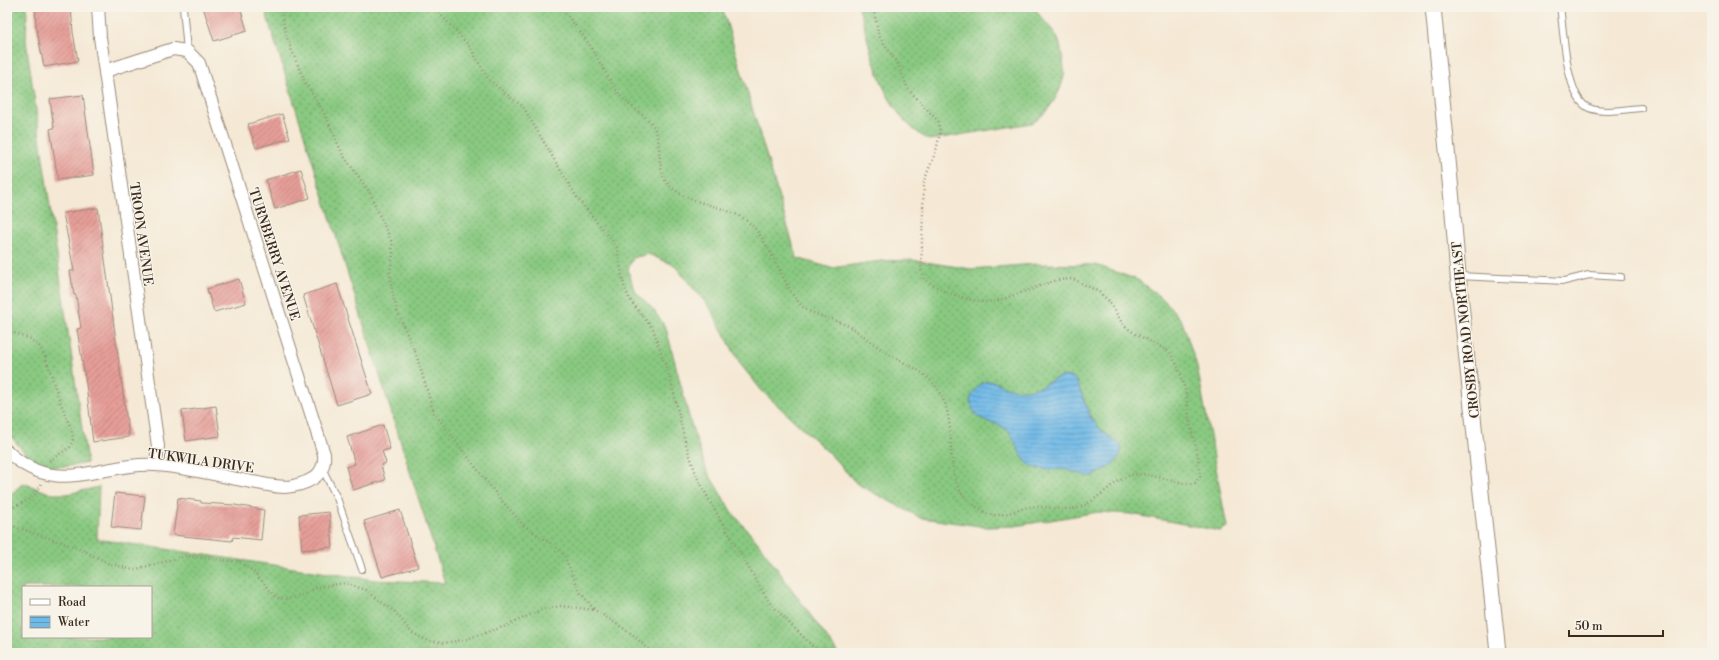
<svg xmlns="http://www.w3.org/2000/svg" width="1719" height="660" font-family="'Libre Bodoni',serif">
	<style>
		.grass { fill: url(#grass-dots); stroke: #627a50; fill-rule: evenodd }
		.water { fill: url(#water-rules); stroke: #567283 }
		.building { fill: url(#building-hatch) }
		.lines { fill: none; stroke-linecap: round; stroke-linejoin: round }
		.service-casing { stroke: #988a7a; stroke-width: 8 }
		.minor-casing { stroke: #988a7a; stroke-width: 14 }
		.tertiary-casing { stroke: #988a7a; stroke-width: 17 }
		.path { stroke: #988a7a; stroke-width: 2.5; stroke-dasharray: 1 3; stroke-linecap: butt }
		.service { stroke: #fff; stroke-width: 6 }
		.minor { stroke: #fff; stroke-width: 12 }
		.tertiary { stroke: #fff; stroke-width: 15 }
		.labels { text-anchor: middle; stroke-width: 3; stroke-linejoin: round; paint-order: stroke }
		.street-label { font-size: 13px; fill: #3b2a1e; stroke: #f7f3e8 }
	</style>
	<defs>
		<pattern id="grass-dots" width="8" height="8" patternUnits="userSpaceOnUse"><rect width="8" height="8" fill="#89c981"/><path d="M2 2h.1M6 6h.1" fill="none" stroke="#71a369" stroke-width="1.8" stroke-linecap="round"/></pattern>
		<pattern id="water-rules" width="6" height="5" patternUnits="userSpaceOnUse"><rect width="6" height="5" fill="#70bae8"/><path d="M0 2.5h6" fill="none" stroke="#5d97bb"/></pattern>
		<pattern id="building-hatch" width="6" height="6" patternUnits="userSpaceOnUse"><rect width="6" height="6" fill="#e69e99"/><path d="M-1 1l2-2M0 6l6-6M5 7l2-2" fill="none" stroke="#bc817c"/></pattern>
	</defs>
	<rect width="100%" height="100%" fill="#f7f3e8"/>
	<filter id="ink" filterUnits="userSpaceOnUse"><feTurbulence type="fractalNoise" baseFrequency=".025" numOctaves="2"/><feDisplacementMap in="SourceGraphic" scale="8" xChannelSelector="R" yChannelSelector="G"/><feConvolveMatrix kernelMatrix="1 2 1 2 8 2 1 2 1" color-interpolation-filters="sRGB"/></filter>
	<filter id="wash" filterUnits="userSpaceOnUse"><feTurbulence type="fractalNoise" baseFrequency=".012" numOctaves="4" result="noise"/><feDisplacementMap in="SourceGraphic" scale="16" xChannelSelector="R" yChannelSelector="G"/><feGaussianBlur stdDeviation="0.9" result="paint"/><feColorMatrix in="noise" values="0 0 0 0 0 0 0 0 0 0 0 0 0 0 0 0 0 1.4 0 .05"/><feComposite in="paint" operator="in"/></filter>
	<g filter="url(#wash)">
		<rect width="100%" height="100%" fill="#f5e9d5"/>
		<path class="grass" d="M7,7h20l-1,34 61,422c-41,9 -57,2 -80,-33z
			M264,7h458l75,251 34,10 50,-7 31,-1 59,9 65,-5 60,1 42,15 26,20 18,21 15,45 30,161 -7,4 -89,-17 -33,-2 -83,14 -28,1 -66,-9 -64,-34 -27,-30 -68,-63 -21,-26 -31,-57 -36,-43 -26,-11 -15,4 -5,11 6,21 18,18 14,20 25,96 16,47 24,40 28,33 79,109h-831v-155l16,-15 29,11h15l32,-7 -2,52 278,41 70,3zM23,587h128v50h-128z
			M859,7h176c5,13 18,20 23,32 3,6 7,31 6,37 -3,17 -17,39 -32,47l-103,17c-47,-26 -57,-85 -70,-133z"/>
		<path class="water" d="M1062,376l10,1 5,5 14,36 11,13 19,14c4,14 -17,27 -29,31 -7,2 -18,-5 -26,-6 -10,-1 -24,1 -33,-3 -13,-7 -16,-24 -24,-35 -8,-11 -26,-7 -34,-19 -3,-3 -4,-10 -5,-14 19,-36 28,-6 55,-9 16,-1 23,-9 37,-14z"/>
		<g id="blocks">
			<path class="building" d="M35,7h36l2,25 5,29 -34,6 -8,-42z
				M203,7h37l7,24 -33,10z
				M83,95l11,80 -36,5 -8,-51 4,-1 -4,-29z
				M282,114l8,24 -34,10 -8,-24z
				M301,169l9,29 -35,11 -9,-29z
				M98,208l31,229 -36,5 -7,-58 -9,-55 4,-1 -5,-33h-2l-4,-24h4l-11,-58z
				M239,279l7,24 -32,9 -7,-23z
				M337,284l35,110 -35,11 -34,-110z
				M216,406l4,30 -34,5 -4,-30z
				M383,425l7,24 -8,2 4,12 -5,2 4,15 -32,10 -7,-23 9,-3 -8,-27z
				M115,493l30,3 -4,34 -30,-3z
				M178,498l23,3v2l34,2 29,5 -3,30 -28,-3 -1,4 -59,-6z
				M400,510l18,57 -36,10 -18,-56z
				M329,512l4,35 -31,3 -3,-35z"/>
		</g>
	</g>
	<g filter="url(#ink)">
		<use href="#blocks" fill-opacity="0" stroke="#988a7a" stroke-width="1"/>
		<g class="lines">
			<g class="service-casing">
				<path id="service" d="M183,7l4,44
					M1560,7c4,23 5,91 29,101 15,6 36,1 52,0
					M1458,276l107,5 24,-6 32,2
					M323,470l14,28 25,71"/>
			</g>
			<g class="minor-casing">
				<path id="minor" d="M98,7l2,30 58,409 -2,19
					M7,451c50,48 91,11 149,14 32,2 64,11 96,17 13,2 28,7 41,4 19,-4 33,-12 31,-32l-125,-391 -12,-12 -14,-2 -68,22"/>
			</g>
			<g class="tertiary-casing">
				<path id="tertiary" d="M1433,7l19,194 6,74 40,378"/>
			</g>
			<path class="path" d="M283,7l-1,10 6,24 16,39 21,35 18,40 26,36 23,52 1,12 -3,17 2,19 5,20 19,43 18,59 67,87 23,26 31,20 9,9 16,37 15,18 37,24 20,19
				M434,7l36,40 18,32 35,28 53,89 41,51 7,39 6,14 23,29 19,56 13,56 12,36 17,32 55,93 50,51
				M560,7c10,12 20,24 29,37 12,18 20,38 34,55 10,10 23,15 31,28 9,17 1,43 15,58 18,19 50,19 72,32 24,14 36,52 51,76 4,5 7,11 11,14 14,10 29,11 43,18 16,8 28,20 42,29 16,10 30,13 43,27 29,30 13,71 27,106 4,8 12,15 19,20 4,2 8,6 12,7 14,4 27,-5 41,-7 18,-2 38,7 55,-2 12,-6 35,-28 46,-30 22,-4 42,10 64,8l5,-7 -2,-20 -8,-33 -4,-30 -7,-24 -9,-17 -34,-18 -12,-8 -16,-26 -9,-8 -26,-13 -16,1 -60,21 -12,1 -18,-3 -24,-8 -19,-12 -3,-9 3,-89 12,-30 4,-18 -2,-12 -30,-32 -9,-23 -20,-30 -6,-29
				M7,330l23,9 9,7 6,10 13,40 14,35 1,9 -3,7 -22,15
				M7,511c15,-10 27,-9 34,-27
				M7,524l71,24 30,15 25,7 53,-14 53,6 14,9 24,27 10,1 13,-3 18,-9 27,-4 21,7 29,22 17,21 17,8 16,2 18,-3 43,-14 37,-17 18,-3 34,4"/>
			<use href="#service" class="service"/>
			<use href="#minor" class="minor"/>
			<use href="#tertiary" class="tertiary"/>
		</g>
	</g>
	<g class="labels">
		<g class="street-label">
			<text transform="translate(142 234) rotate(82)" y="5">TROON AVENUE</text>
			<text transform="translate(275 254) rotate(72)" y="5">TURNBERRY AVENUE</text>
			<text transform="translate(1465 330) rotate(-96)" y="5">CROSBY ROAD NORTHEAST</text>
			<text transform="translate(201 460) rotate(8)" y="5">TUKWILA DRIVE</text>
		</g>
	</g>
	<rect width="1719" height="660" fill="none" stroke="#f7f3e8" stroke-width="24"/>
	<rect x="22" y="586" width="130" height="52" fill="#f7f3e8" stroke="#aca397"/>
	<rect x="30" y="599" width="20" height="6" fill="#ffffff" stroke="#aca397"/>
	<text x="58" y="606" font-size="12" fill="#3b2a1e">Road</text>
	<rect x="30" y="616" width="20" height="12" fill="url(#water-rules)" stroke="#aca397"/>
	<text x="58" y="626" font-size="12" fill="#3b2a1e">Water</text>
	<path d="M1569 630v6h94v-6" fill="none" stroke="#3b2a1e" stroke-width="2"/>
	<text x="1575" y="630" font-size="12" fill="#3b2a1e" stroke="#f7f3e8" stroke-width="3" paint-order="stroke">50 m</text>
</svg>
